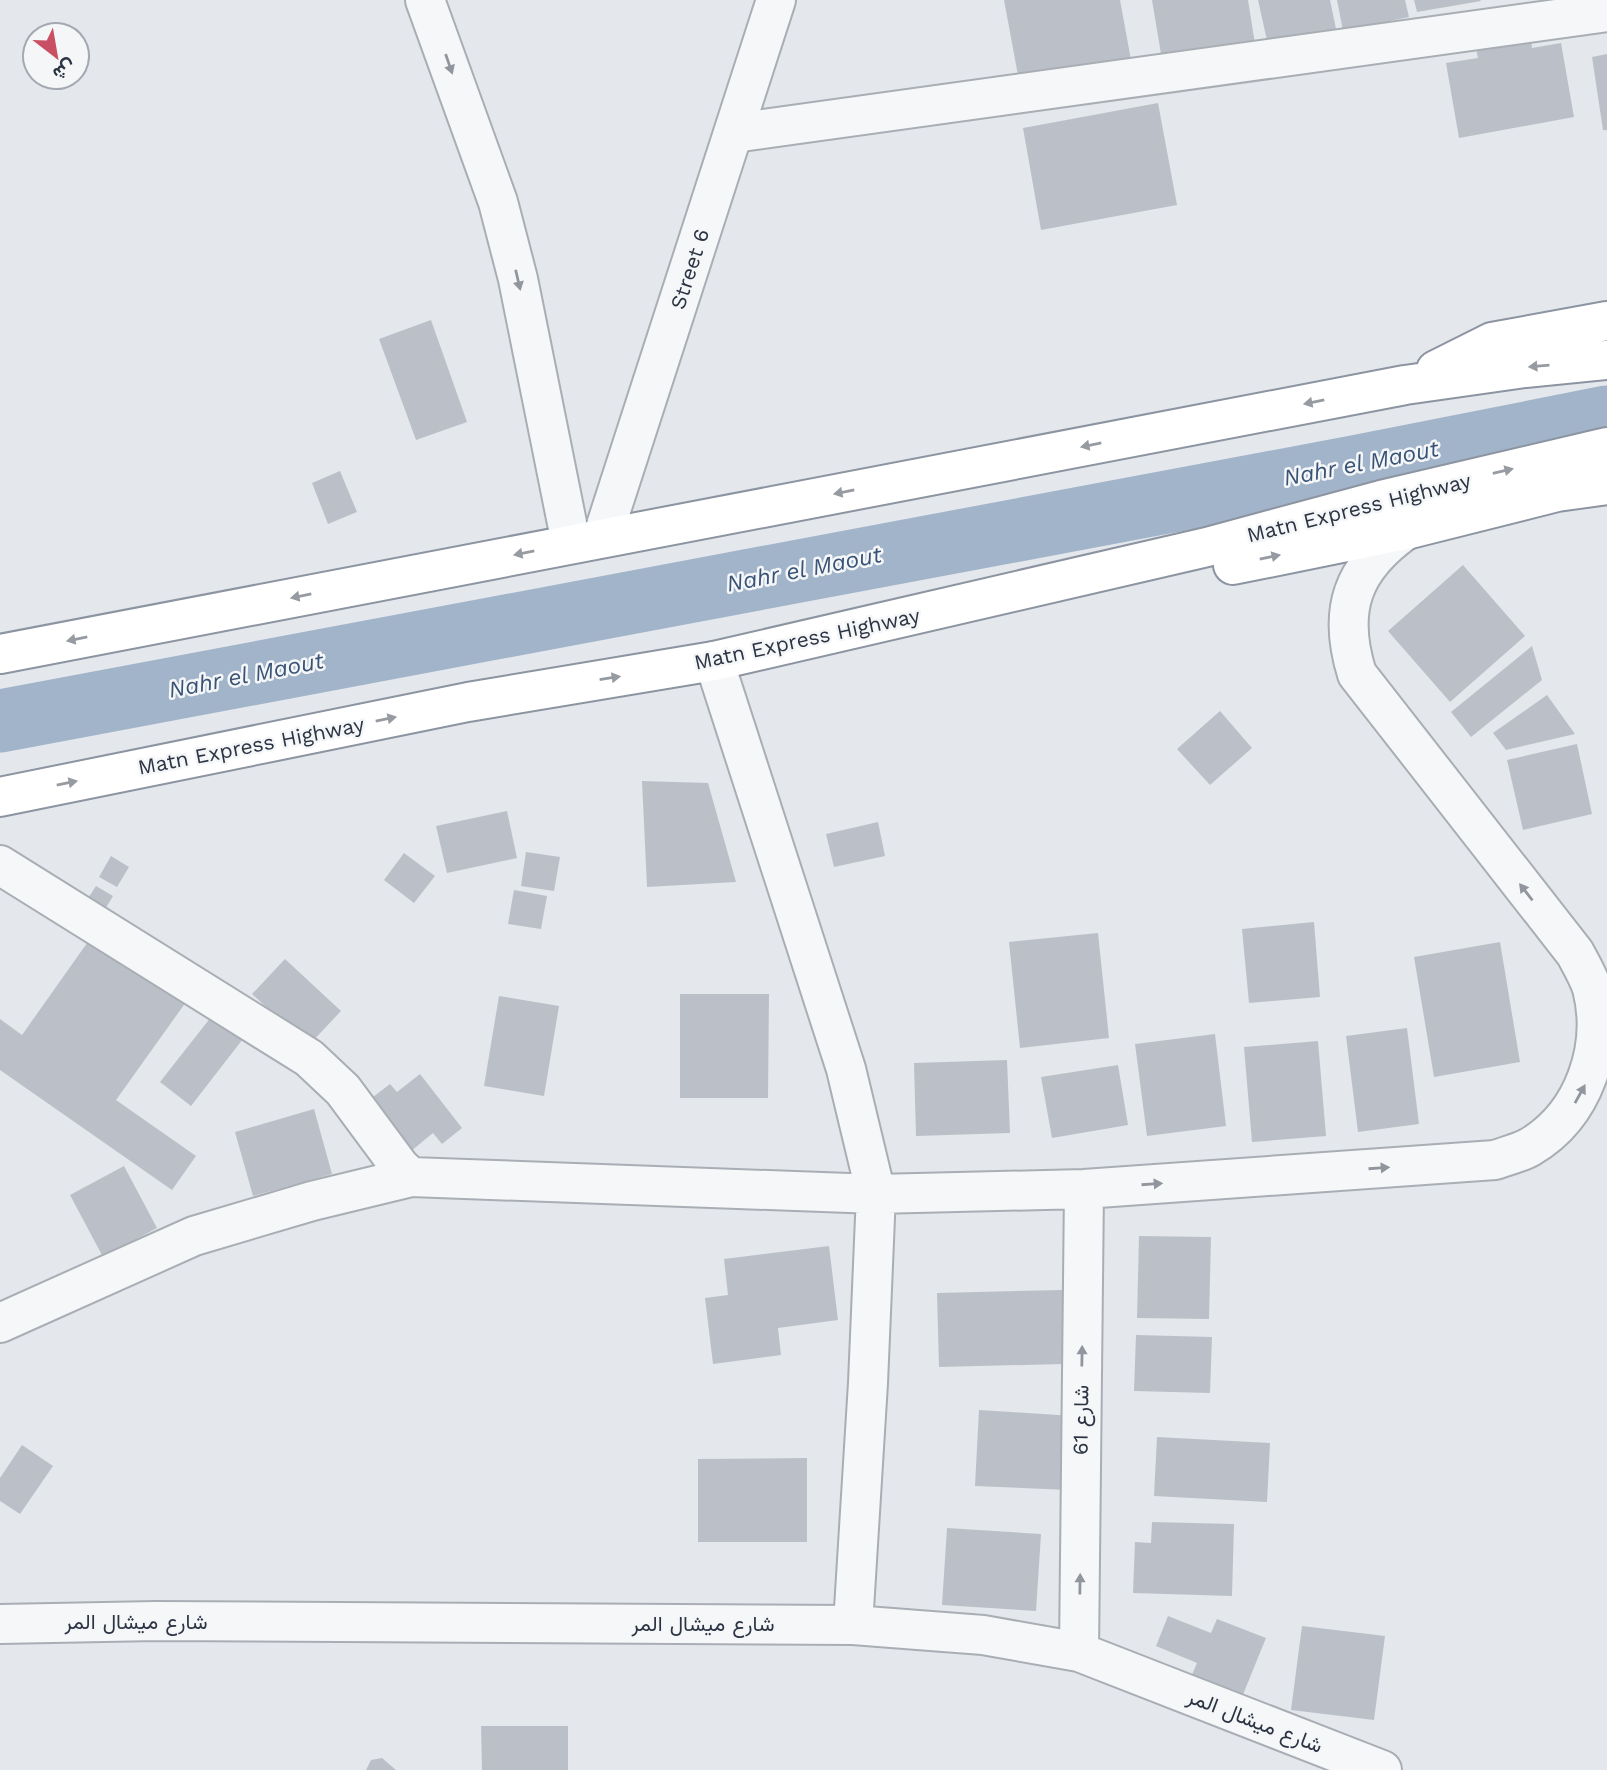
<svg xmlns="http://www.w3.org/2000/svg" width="1607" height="1770" font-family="'Work Sans',Vazirmatn,sans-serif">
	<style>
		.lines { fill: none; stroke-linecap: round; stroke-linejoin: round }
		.river { stroke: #a1b4c9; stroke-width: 63 }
		.building { fill: #bbc0c8 }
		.minor-casing { stroke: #a9aeb5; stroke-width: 42 }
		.tertiary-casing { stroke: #a9aeb5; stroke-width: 42 }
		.motorway-casing { stroke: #8c94a1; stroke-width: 42 }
		.minor { stroke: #f6f7f9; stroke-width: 38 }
		.tertiary { stroke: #f6f7f9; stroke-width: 38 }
		.motorway { stroke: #fff; stroke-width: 38 }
		.oneway { fill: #91969e }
		.oneway2 { fill: #969aa1 }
		.labels { text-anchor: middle; stroke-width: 5; stroke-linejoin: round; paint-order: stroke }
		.street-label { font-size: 21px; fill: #2c3443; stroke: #f4f6f8 }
		.water-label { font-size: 23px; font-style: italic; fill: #385375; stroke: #f4f6f8 }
	</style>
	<rect width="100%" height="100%" fill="#e4e7eb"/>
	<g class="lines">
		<path class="river" d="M0,721l1359,-255 248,-49"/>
	</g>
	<path class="building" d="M1004,0h116l11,60 -112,21z
		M1152,0h96l7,44 -93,16z
		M1258,0h72l6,29 -68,16z
		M1337,0h68l4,17 -66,14z
		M1414,0h66l1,1 -64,11z
		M1531,39l1,9 29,-5 13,74 -115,21 -13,-75 32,-5 -2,-9z
		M1607,54v76h-4l-11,-73z
		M1158,103l19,102 -136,25 -18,-102z
		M431,320l36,102 -51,18 -37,-101z
		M340,471l17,41 -29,12 -16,-41z
		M1463,565l62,71 -75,66 -62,-71z
		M1532,646l10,34 -71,57 -20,-25z
		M1547,695l28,39 -69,16 -13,-17z
		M1220,711l32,37 -42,37 -33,-36z
		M1577,744l15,70 -69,16 -16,-70z
		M642,781l66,2 28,99 -89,5z
		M507,811l10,47 -70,15 -11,-47z
		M878,822l7,34 -51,11 -8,-33z
		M526,852l34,5 -6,34 -33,-5z
		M404,853l31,23 -21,27 -30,-23z
		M111,856l18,11 -12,20 -18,-10z
		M96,886l17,10 -12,20 -18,-10z
		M514,890l33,6 -6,33 -33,-5z
		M1314,922l6,75 -71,6 -7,-74z
		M1098,933l11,105 -89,10 -11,-106z
		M92,936l94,66 -70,98 80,56 -24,34 -172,-120v-51l22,16z
		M1500,942l20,120 -86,15 -20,-120z
		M285,959l56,52 -33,35 -56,-52z
		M680,994h89l-1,104h-88z
		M499,996l60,10 -15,90 -60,-10z
		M215,1012l31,23 -55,71 -31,-24z
		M1407,1028l12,96 -61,8 -12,-96z
		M1215,1034l11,92 -79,10 -12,-92z
		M1318,1041l8,95 -74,6 -8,-95z
		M1007,1060l3,73 -94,3 -2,-73z
		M1118,1065l10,60 -76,13 -11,-61z
		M420,1074l42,54 -20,16 -9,-11 -28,23 -41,-52 26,-20 7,8z
		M314,1109l18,65 -79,22 -18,-64z
		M124,1166l33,62 -54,29 -33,-62z
		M1139,1236l72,1 -2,82 -72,-1z
		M829,1246l9,74 -60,8 3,27 -68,9 -8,-66 23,-3 -4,-36z
		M1062,1290l1,74 -124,3 -2,-74z
		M1136,1335l76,2 -2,56 -76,-2z
		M979,1410l94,6 -4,74 -94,-4z
		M1157,1437l113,6 -3,59 -113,-6z
		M22,1445l31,21 -33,48 -20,-13v-23z
		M807,1458v84h-109v-83z
		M1152,1522l82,2 -2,72 -99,-3 2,-51 16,1z
		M947,1528l94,6 -5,77 -94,-6z
		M1168,1616l43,17 6,-14 49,19 -24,59 -51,-20 6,-14 -41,-17z
		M1302,1626l83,10 -11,84 -83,-10z
		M481,1726h87v44h-86z
		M382,1758l14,12h-30l5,-10z"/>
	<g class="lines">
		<g class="minor-casing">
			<path id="minor" d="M425,0l73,202 20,77 53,264
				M734,133l873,-121
				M714,661l132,408 30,125 -8,189 -15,242
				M0,865l309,193 34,32 57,77 11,10
				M0,1323l194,-87 118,-35 99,-24 465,17 208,-5 411,-29c11,-4 24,-7 35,-13 54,-32 77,-100 62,-159 -4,-12 -11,-24 -17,-35l-218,-279c-20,-64 -5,-106 49,-144
				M0,1624l156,-3 697,4 130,10 96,17 303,118
				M1079,1652l5,-463"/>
		</g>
		<g class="tertiary-casing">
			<path id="tertiary" d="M602,538l174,-538"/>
		</g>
		<g class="motorway-casing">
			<path id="motorway" d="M1436,370l56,-28 115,-21
				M1233,565l173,-35 151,-38 50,-7
				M0,654l1405,-269 120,-17 82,-8
				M0,797l468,-95 246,-41 493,-114 174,-47 226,-53"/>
		</g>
		<use href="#minor" class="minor"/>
		<use href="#tertiary" class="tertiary"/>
		<use href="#motorway" class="motorway"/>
	</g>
	<defs><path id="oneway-solid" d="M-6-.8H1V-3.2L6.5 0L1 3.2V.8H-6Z" transform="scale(1.75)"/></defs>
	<g class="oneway">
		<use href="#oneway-solid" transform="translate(449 64) rotate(71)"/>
		<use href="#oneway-solid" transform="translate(518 280) rotate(77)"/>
		<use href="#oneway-solid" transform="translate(1526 892) rotate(-128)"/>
		<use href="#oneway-solid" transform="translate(1580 1094) rotate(-61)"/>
		<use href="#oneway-solid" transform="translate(1379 1168) rotate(-4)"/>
		<use href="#oneway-solid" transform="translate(1152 1184) rotate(-4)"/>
		<use href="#oneway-solid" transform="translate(1082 1356) rotate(-89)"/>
		<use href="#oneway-solid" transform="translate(1080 1584) rotate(-89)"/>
	</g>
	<g class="oneway2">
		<use href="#oneway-solid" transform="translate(1539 366) rotate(175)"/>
		<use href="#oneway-solid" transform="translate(1314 402) rotate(169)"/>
		<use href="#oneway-solid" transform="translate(1091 445) rotate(169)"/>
		<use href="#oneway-solid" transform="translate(1503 471) rotate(-13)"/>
		<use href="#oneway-solid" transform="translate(844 492) rotate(169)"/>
		<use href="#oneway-solid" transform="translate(524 553) rotate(169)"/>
		<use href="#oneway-solid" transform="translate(1270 557) rotate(-12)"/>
		<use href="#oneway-solid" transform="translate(301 596) rotate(169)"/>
		<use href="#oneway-solid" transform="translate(77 639) rotate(169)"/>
		<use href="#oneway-solid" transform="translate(610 678) rotate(-9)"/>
		<use href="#oneway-solid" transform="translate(386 719) rotate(-11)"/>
		<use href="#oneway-solid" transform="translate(67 783) rotate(-11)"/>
	</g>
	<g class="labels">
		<g class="street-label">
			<text transform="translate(690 269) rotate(-72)" y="7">Street 6</text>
			<text transform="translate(1359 508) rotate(-14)" y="7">Matn Express Highway</text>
			<text transform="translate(807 639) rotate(-12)" y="7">Matn Express Highway</text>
			<text transform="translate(251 746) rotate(-11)" y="7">Matn Express Highway</text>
			<text transform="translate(1081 1420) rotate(-89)" y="7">شارع 61</text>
			<text x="136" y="1629">شارع ميشال المر</text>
			<text x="703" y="1631">شارع ميشال المر</text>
			<text transform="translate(1255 1721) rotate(21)" y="7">شارع ميشال المر</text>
		</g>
		<g class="water-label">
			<text transform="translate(1361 463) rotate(-11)" y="8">Nahr el Maout</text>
			<text transform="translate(804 569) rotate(-11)" y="8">Nahr el Maout</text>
			<text transform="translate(246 675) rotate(-11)" y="8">Nahr el Maout</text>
		</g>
	</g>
	<g transform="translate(56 56) rotate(149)"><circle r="33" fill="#f4f6f8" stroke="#a4a8b0" stroke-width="2"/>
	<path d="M0-5L12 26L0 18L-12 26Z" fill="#c95063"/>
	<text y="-10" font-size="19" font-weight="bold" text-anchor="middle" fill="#2c3443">ش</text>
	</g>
</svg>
